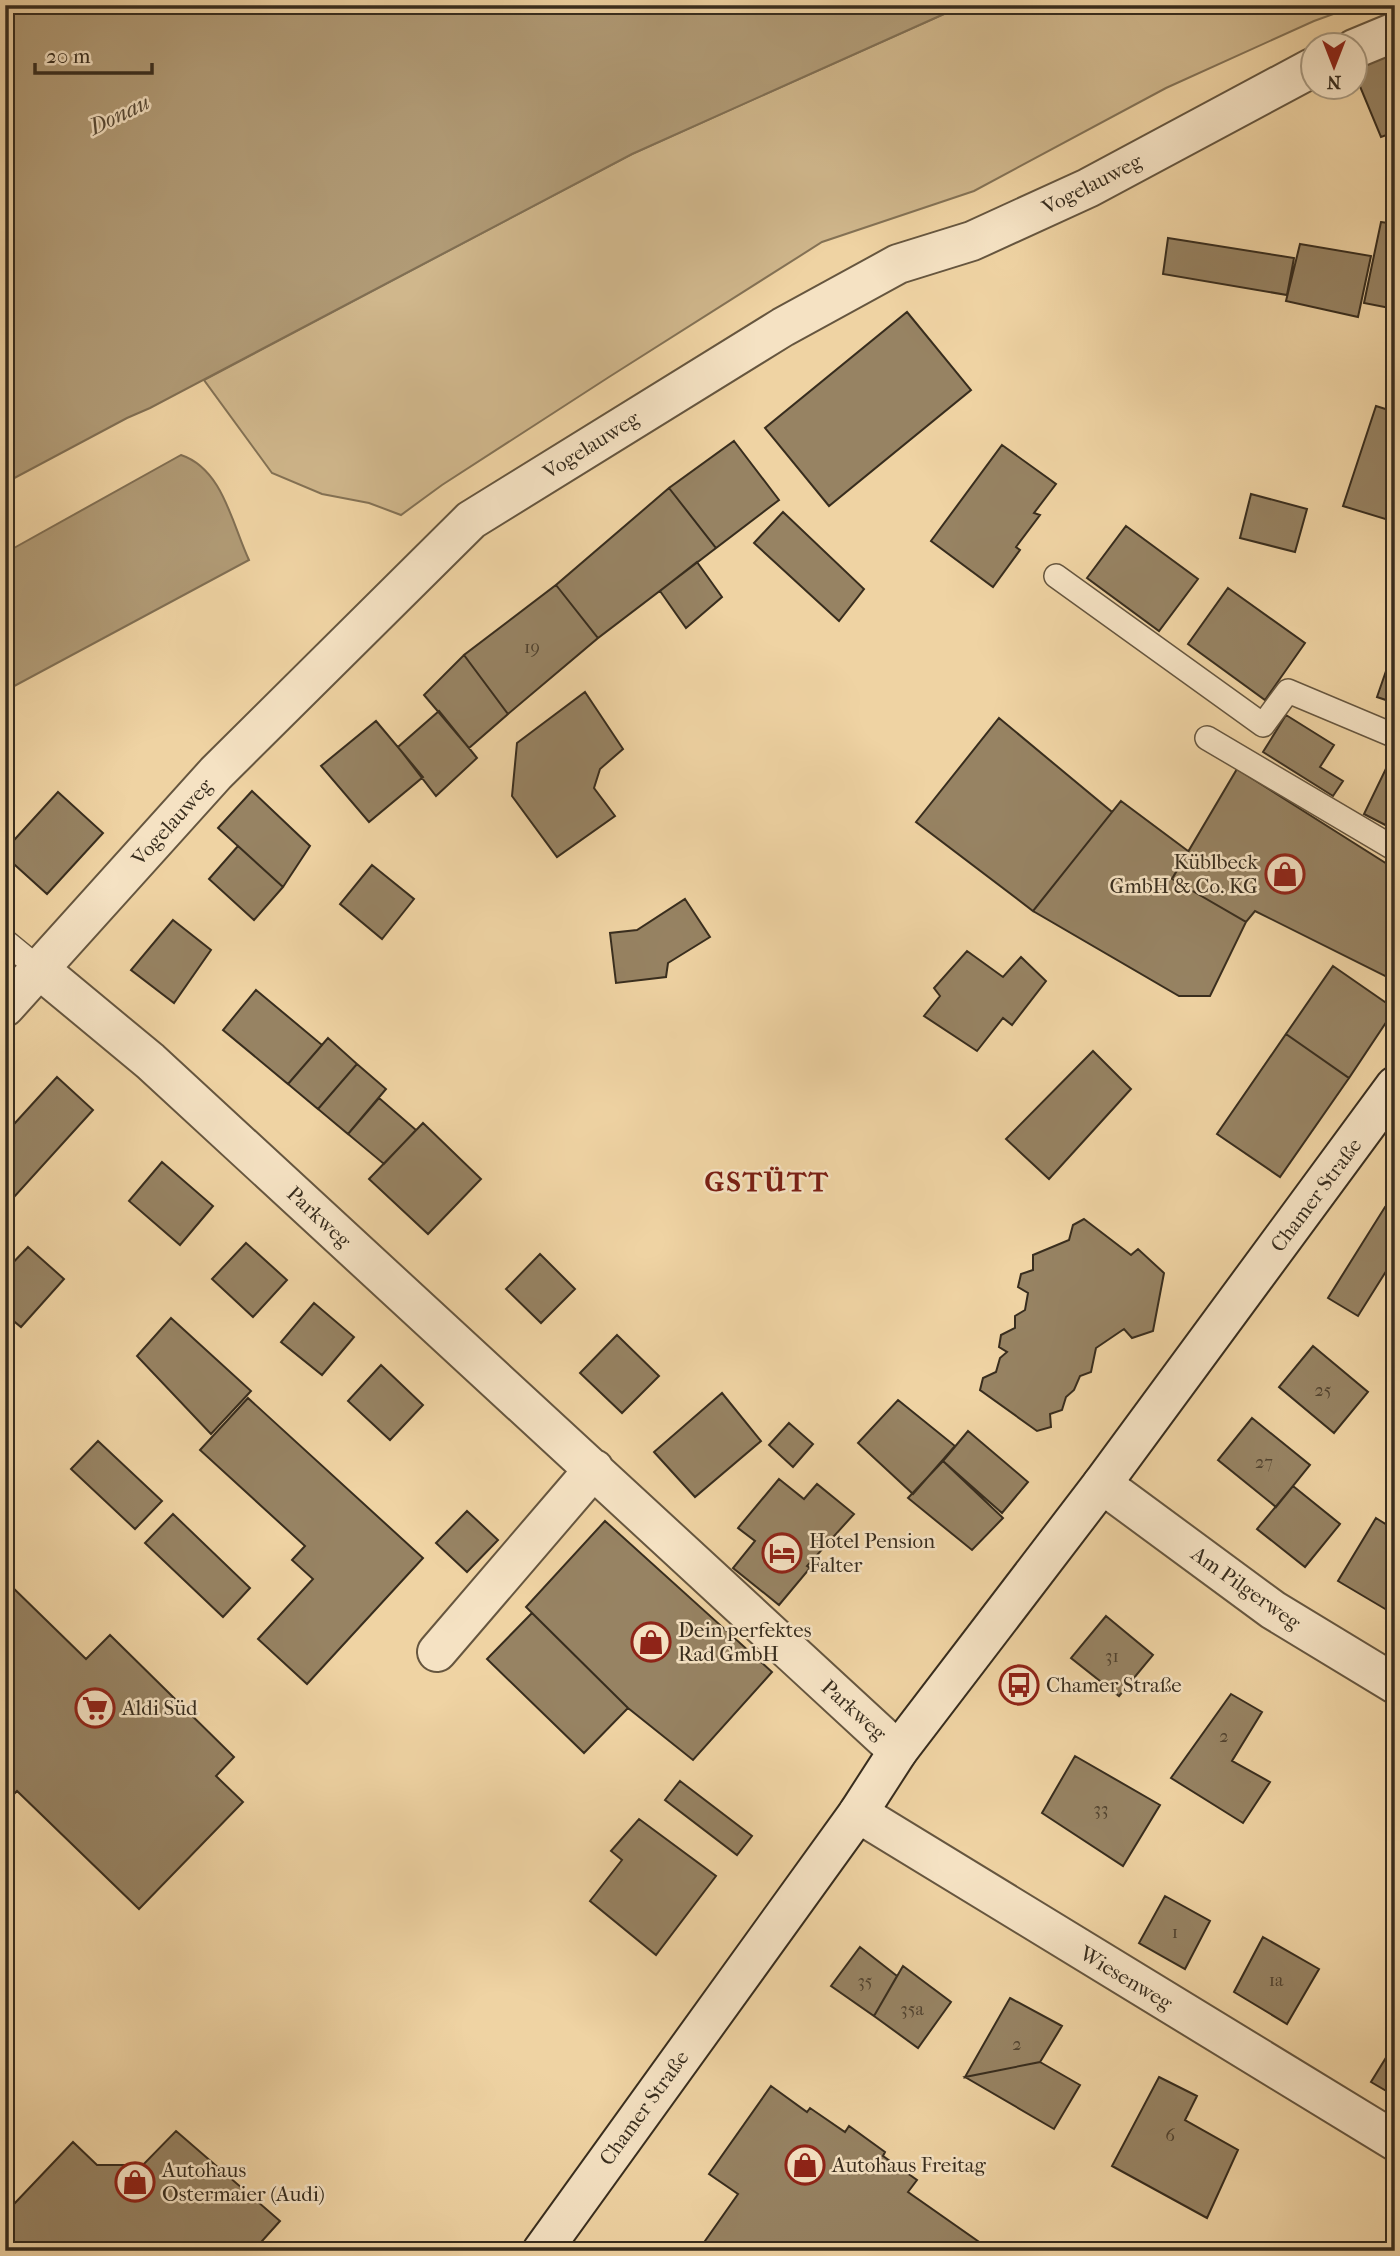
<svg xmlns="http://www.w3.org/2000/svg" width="1400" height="2256" font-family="'IM FELL French Canon',serif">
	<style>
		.green { fill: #d0b78c; stroke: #847255; stroke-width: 2 }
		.water { fill: #b19b76; stroke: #816f53; stroke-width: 2 }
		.building { fill: #978363; stroke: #382d1e; stroke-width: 2 }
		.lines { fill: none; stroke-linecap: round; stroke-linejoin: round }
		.lane-casing { stroke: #66563f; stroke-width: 26 }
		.street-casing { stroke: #66563f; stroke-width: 42 }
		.secondary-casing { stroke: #382d1e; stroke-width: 42 }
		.lane { stroke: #f5e2c3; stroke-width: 23 }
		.street { stroke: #f5e2c3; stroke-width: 38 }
		.secondary { stroke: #f5e2c3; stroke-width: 38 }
		.labels { text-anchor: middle; stroke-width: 5; stroke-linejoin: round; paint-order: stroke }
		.number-label { font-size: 18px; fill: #50422f }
		.street-label { font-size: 21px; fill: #382d1e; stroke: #f5e2c3 }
		.poi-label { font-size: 21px; fill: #382d1e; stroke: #f5e2c3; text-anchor: start }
		.water-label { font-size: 23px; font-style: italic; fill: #564834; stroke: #f5e2c3 }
		.district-label { font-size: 28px; font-weight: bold; letter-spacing: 2px; fill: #7a1f14; stroke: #f5e2c3 }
	</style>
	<rect width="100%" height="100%" fill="#efd3a3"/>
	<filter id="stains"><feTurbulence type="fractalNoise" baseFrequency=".00286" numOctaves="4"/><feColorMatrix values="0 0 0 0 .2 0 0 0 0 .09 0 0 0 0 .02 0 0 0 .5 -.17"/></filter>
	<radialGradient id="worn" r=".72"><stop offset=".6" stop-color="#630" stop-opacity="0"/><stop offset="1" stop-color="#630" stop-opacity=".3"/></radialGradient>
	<path class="green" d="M964,5h376l2,6 -28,10 -148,67 -192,103 -152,51 -213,135 -167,108 -41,30 -32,-12 -47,-9 -50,-21 -68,-93 428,-226z"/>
	<path class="water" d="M5,5h959l-332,149 -482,254 -23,10 -122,65z
		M181,455c42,14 51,69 68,105l-244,131v-138z"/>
	<path class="building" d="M1395,47v85l-14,5 -27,-65v-11z
		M1381,222l14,2v85l-31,-6z
		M1168,238l126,20 -7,37 -124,-21z
		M1300,244l71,12 -13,61 -72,-16z
		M907,312l64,78 -142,116 -64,-78z
		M1376,406l19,6v110l-52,-16z
		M734,441l45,59 -63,48 -47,-60z
		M1002,445l54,39 -22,29 6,2 -24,32 4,3 -27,37 -62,-46z
		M669,488l47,60 -118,90 -42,-53z
		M1251,494l56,15 -12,43 -55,-14z
		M783,512l81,77 -25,32 -85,-78z
		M1126,526l72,53 -39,52 -72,-53z
		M697,562l25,35 -36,31 -26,-37z
		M556,585l42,53 -90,76 -44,-59z
		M1228,588l77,55 -40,57 -77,-56z
		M1395,645v58l-18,-6z
		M464,655l44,59 -39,34 -45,-53z
		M585,692l38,57 -23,20 -6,19 21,28 -58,41 -45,-61 5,-53z
		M439,711l38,47 -41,38 -38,-49z
		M1286,715l48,30 -14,22 23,14 -10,15 -70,-44z
		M999,718l113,94 -79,99 -117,-89z
		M376,721l47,56 -54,45 -48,-56z
		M1395,750v80l-31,-16z
		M1237,769l158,100v112l-140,-70 -9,11 -74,-43z
		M252,791l58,55 -27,41 -65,-59z
		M58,792l45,41 -56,61 -42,-38v-6z
		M1121,801l67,50 -16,28 74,43 -36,74h-31l-146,-85z
		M238,846l45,41 -29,33 -45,-41z
		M372,865l42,34 -32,40 -42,-35z
		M685,899l25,38 -42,26 -2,14 -50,6 -6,-50 27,-3z
		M173,920l38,30 -37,53 -43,-33z
		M967,951l36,26 18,-20 25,24 -34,44 -9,-7 -26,33 -53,-35 16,-20 -6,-8z
		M1333,966l62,43 -46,69 -63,-44z
		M256,990l66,55 -34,39 -65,-54z
		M1286,1034l63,44 -69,99 -63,-43z
		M328,1038l29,26 -39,45 -30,-25z
		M1093,1051l38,38 -82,90 -43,-40z
		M357,1064l29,25 -38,45 -30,-25z
		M57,1077l36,33 -88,97v-73z
		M379,1098l37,32 -32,34 -36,-30z
		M423,1123l58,56 -53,55 -59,-55z
		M162,1162l51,44 -33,39 -51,-44z
		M1385,1207l10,6v44l-37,59 -30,-18z
		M1084,1219l47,36 7,-6 26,24 -11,58 -21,7 -8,-9 -28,19 -5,24 -11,4 -6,14 -8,7 -4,13 -12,4 1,13 -14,4 -57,-41 3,-12 13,-6 4,-14 7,-6 -8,-5 2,-12 14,-7v-12l10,-6 3,-17 -10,-6 3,-13 12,-4v-15l36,-15 4,-15z
		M246,1243l41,37 -34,37 -41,-38z
		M28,1247l36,32 -43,48 -16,-13v-43z
		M540,1254l35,35 -34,34 -35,-34z
		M314,1303l40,34 -32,38 -41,-33z
		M171,1318l80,73 -40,43 -74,-78z
		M617,1335l42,41 -37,37 -42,-40z
		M1313,1346l55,46 -34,41 -55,-46z
		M381,1365l42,40 -33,35 -42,-39z
		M722,1393l39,48 -66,56 -41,-45z
		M248,1398l175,160 -116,126 -49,-45 55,-60 -21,-19 13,-14 -105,-96z
		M898,1400l57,46 -42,48 -55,-51z
		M1252,1418l58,47 -34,42 -58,-47z
		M789,1423l24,21 -20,23 -24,-22z
		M968,1431l60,51 -26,31 -59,-52z
		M98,1441l64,60 -27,28 -64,-60z
		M943,1461l60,57 -31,32 -64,-52z
		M779,1479l25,20 13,-15 37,30 -47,52 3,2 -31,37 -46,-37 22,-27 -17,-13z
		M1293,1486l47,38 -35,43 -48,-38z
		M467,1511l31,29 -31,32 -31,-29z
		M173,1514l77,74 -27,29 -78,-74z
		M1376,1518l19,12v78l-3,5 -54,-32z
		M605,1521l167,151 -79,88 -65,-52 -102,-101z
		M5,1580l81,79 24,-24 124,122 -18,19 27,26 -104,107 -122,-118 -12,12z
		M532,1613l96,95 -44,45 -97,-94z
		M1106,1616l47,39 -34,41 -48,-38z
		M1231,1694l31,18 -30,49 38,21 -27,41 -72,-45z
		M1075,1756l85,49 -37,61 -81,-53z
		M680,1781l72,55 -15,19 -72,-55z
		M639,1819l77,57 -60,79 -66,-54 32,-41 -11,-9z
		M1165,1896l45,25 -25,48 -46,-26z
		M1263,1937l56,32 -32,55 -53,-32z
		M860,1947l37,29 -23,40 -43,-30z
		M903,1966l48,36 -33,46 -44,-32z
		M1010,1998l52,28 -22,36 -75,15z
		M1395,2043v53l-24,-14z
		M1040,2062l40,23 -26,44 -89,-52z
		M1159,2077l38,19 -12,24 53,30 -31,68 -95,-52z
		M771,2086l36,26 3,-4 35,24 4,-6 36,26 -2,4 34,24 -9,12 84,59h-294l40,-57 -29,-20z
		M176,2131l104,90 -27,30h-144l-2,-2 -2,2h-100v-55l9,8 59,-62 24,23h39l4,3z"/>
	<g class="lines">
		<g class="lane-casing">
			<path id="lane" d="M1056,576l207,149 25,-34 107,45
				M1207,738l188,111
				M5,941l34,28"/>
		</g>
		<g class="street-casing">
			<path id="street" d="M1354,49l41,-17
				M39,969l111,92 748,690
				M5,1007l211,-234 255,-253 312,-193 115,-63 74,-23 116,-53 224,-120
				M1102,1484l171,126 122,74
				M437,1652l157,-183
				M858,1813l537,328"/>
		</g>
		<g class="secondary-casing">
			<path id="secondary" d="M542,2251l316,-438 40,-62 204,-267 293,-398"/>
		</g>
		<use href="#lane" class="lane"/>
		<use href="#street" class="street"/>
		<use href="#secondary" class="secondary"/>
	</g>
	<defs>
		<g id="shop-ring" transform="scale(2.0125)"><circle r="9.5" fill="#f5e2c3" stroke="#8f2418" stroke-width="1.5"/><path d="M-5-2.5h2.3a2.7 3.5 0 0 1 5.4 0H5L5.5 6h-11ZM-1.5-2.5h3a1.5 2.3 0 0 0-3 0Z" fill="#8f2418"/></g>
		<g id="hotel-ring" transform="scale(2.0125)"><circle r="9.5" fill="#f5e2c3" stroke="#8f2418" stroke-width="1.5"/><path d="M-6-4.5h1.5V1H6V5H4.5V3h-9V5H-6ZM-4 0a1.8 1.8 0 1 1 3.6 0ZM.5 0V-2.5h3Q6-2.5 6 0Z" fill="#8f2418"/></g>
		<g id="bus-ring" transform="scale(2.0125)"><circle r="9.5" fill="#f5e2c3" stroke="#8f2418" stroke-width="1.5"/><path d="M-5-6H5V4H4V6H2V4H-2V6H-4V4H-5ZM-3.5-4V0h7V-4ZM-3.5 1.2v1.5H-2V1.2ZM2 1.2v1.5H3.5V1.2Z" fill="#8f2418"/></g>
		<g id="supermarket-ring" transform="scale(2.0125)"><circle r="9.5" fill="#f5e2c3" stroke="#8f2418" stroke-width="1.5"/><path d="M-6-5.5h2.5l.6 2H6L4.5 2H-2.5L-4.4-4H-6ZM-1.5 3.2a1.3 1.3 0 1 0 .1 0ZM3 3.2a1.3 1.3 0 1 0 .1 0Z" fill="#8f2418"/></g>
	</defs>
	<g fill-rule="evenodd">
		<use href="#shop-ring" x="1285" y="874"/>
		<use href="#hotel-ring" x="782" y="1553"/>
		<use href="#shop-ring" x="651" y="1642"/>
		<use href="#bus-ring" x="1019" y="1685"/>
		<use href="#supermarket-ring" x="95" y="1708"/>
		<use href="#shop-ring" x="805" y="2165"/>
		<use href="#shop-ring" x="135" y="2182"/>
	</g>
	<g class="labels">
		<g class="number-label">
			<text x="532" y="653">19</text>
			<text x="1323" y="1396">25</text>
			<text x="1264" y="1468">27</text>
			<text x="1112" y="1662">31</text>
			<text x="1224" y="1742">2</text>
			<text x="1101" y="1815">33</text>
			<text x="1175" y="1938">1</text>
			<text x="1276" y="1986">1a</text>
			<text x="865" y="1987">35</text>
			<text x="912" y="2015">35a</text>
			<text x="1017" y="2050">2</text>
			<text x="1170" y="2141">6</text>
		</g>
		<g class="street-label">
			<text transform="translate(1092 184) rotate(-27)" y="7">Vogelauweg</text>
			<text transform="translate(591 445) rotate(-32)" y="7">Vogelauweg</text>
			<text transform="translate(172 822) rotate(-48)" y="7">Vogelauweg</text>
			<text transform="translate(1316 1195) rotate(-53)" y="7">Chamer Straße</text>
			<text transform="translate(319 1217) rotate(43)" y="7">Parkweg</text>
			<text transform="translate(1246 1588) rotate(35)" y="7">Am Pilgerweg</text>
			<text transform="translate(854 1710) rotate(42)" y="7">Parkweg</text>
			<text transform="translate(1126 1978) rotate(31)" y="7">Wiesenweg</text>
			<text transform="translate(644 2108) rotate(-54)" y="7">Chamer Straße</text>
		</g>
		<g class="poi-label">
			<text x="1258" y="869" text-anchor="end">Küblbeck<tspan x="1258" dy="24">GmbH &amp; Co. KG</tspan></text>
			<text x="809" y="1548">Hotel Pension<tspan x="809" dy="24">Falter</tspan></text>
			<text x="678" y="1637">Dein perfektes<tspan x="678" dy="24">Rad GmbH</tspan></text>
			<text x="1046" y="1692">Chamer Straße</text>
			<text x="122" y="1715">Aldi Süd</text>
			<text x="832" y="2172">Autohaus Freitag</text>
			<text x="162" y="2177">Autohaus<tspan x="162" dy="24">Ostermaier (Audi)</tspan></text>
		</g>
		<g class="water-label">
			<text transform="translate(119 114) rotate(-26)" y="8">Donau</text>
		</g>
		<g class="district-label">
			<text x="767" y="1191">GSTÜTT</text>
		</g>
	</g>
	<rect width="1400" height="2256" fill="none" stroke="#efd3a3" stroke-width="28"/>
	<rect x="7" y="7" width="1386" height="2242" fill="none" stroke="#382d1e" stroke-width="3.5"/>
	<rect x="14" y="14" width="1372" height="2228" fill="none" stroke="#382d1e" stroke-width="2"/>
	<g transform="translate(1334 66) rotate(180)"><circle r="33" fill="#f5e2c3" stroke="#a99a81" stroke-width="2"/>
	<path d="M0-5L12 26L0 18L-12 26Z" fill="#8f2418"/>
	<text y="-10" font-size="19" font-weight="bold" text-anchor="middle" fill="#382d1e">N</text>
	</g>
	<path d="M35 63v10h117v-10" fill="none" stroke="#382d1e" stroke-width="3.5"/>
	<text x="46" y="63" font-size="21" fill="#382d1e" stroke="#f5e2c3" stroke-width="5" paint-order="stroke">20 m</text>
	<rect width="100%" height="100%" filter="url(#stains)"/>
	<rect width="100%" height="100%" fill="url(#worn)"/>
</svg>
